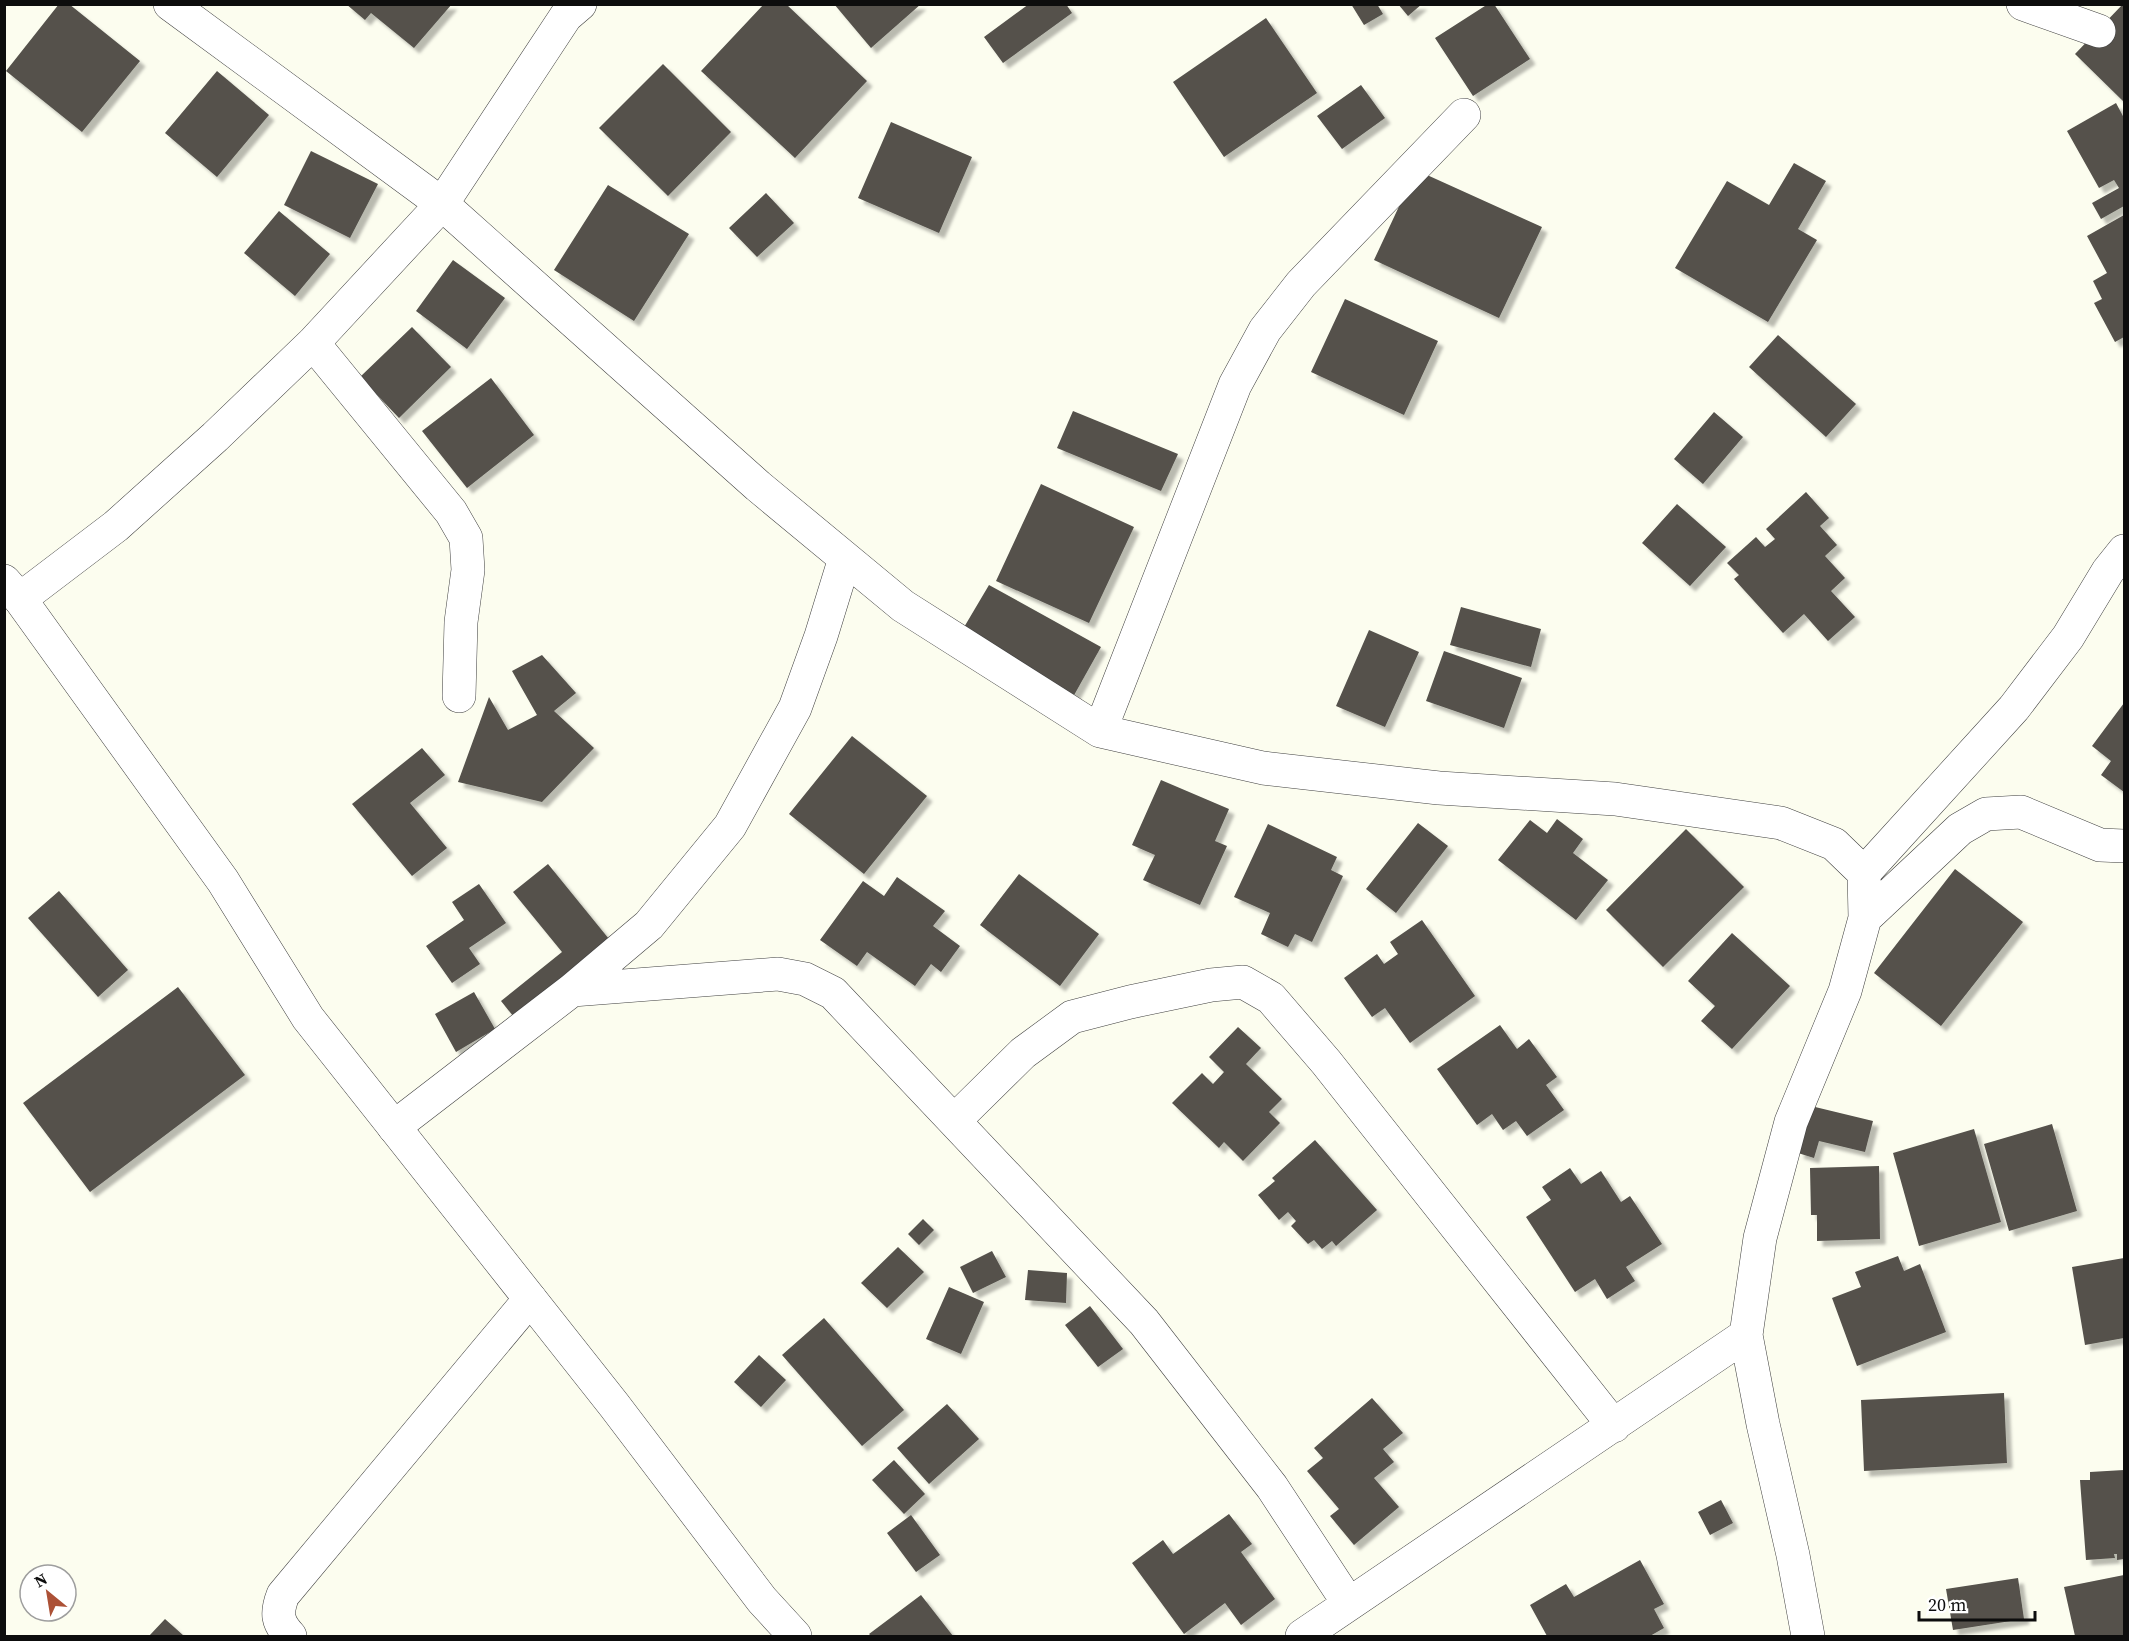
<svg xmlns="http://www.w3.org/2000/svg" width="2129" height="1641" font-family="'Source Serif 4',serif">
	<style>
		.building { fill: #54514b; filter: url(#shadow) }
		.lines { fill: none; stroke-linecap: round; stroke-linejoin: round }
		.minor-casing { stroke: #404040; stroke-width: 34 }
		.tertiary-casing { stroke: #404040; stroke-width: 34 }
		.minor { stroke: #fff; stroke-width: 33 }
		.tertiary { stroke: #fff; stroke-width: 33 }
	</style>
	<defs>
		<filter id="shadow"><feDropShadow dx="5.5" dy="5.5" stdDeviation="1.5" flood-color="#0004"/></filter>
	</defs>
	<rect width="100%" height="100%" fill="#fcfdef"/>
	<path class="building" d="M59,4h10l71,57 -58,71 -76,-61z
		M346,4h106l-38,44 -43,-35 -6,7z
		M764,4h22l81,77 -72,77 -94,-87z
		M834,4h87l-50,44z
		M1029,4h37l6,9 -69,50 -19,-26z
		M1351,4h26l6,10 -19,11z
		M1398,4h24l-14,12z
		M1488,4h6l36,55 -57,37 -38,-58z
		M2123,4h1v98l-49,-48z
		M1266,18l51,75 -93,64 -51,-75z
		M663,64l68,68 -63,64 -69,-68z
		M217,71l52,44 -52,62 -52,-44z
		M1361,85l24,33 -43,31 -25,-33z
		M2116,103l8,15v88l-23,13 -9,-16 27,-15 -5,-8 -15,8 -32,-57z
		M891,122l81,35 -33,76 -81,-35z
		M311,151l67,33 -28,54 -66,-33z
		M1794,163l32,18 -28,48 19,11 -49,82 -93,-54 52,-87 42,24z
		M1416,170l126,57 -43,91 -125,-58z
		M608,185l81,49 -55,87 -80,-51z
		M766,193l28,30 -37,34 -28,-29z
		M279,211l51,43 -35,42 -51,-43z
		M2124,215v122l-9,5 -21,-39 8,-4 -9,-18 14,-8 -20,-37z
		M453,260l52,38 -38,51 -51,-38z
		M1345,299l93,42 -34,74 -93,-43z
		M412,327l39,40 -52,51 -39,-41z
		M1778,335l78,69 -30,33 -77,-70z
		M491,378l43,57 -67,53 -45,-57z
		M1073,411l105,43 -17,37 -104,-43z
		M1714,412l29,25 -40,47 -29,-25z
		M1041,484l93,43 -45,96 -93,-42z
		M1806,492l23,26 -9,8 17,19 -12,11 20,22 -14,13 24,26 -27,24 -24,-27 -21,19 -49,-54 5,-4 -12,-12 29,-26 9,10 10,-8 -9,-10z
		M1677,504l49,43 -36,39 -48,-43z
		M989,585l112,62 -28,50 -113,-63z
		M1461,607l80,22 -10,38 -81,-22z
		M1369,630l50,22 -34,75 -49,-21z
		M1444,651l78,27 -18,50 -78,-27z
		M542,655l34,38 -22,18 40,37 -52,54 -84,-20 31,-85 19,33 29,-15 -25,-44z
		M2124,703v89l-23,-17 10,-14 -19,-15z
		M852,736l75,60 -63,78 -75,-60z
		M422,748l23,27 -35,28 37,45 -35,28 -60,-72z
		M1161,780l68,29 -14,32 12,5 -27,59 -57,-25 12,-25 -23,-10z
		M1557,819l26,20 -10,14 35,27 -32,40 -78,-60 32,-40 17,13z
		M1418,823l30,23 -52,67 -30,-24z
		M1268,824l69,33 -6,13 12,6 -31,66 -17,-8 -7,13 -27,-13 9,-21 -36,-16z
		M1686,829l58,58 -81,80 -57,-57z
		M548,864l74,91 -96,77 -25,-31 61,-49 -49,-60z
		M1955,869l68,53 -82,104 -67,-53z
		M1019,874l80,60 -39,52 -80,-61z
		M897,877l48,34 -12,15 27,20 -19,26 -10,-8 -16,22 -48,-34 -10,14 -37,-26 43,-59 21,15z
		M479,884l27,39 -37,25 11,16 -28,19 -26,-37 38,-26 -12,-18z
		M59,891l69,79 -30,27 -70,-79z
		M1422,920l53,76 -65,47 -25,-35 -13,9 -28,-39 33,-24 7,10 14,-10 -8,-12z
		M1732,933l58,53 -58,63 -31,-28 14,-15 -27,-25z
		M178,987l67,88 -155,117 -67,-89z
		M474,992l21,37 -39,23 -21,-38z
		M1500,1025l17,24 12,-10 28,38 -11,8 18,25 -37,26 -11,-15 -13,9 -11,-16 -15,11 -40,-56z
		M1238,1027l23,21 -15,16 36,35 -13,13 11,11 -37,38 -19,-19 -5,6 -47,-45 30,-30 11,11 11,-12 -15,-15z
		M1811,1106l62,15 -8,31 -46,-11 -5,17 -16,-5z
		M2052,1124l25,87 -68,20 -25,-87z
		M1974,1129l27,93 -82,24 -26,-93z
		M1315,1140l62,70 -41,36 -4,-5 -10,8 -8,-9 -6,4 -17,-18 5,-5 -8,-9 -9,8 -21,-25 17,-14 -3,-3z
		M1879,1166l1,73 -63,2v-26h-6l-1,-47z
		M1570,1168l11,16 20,-13 20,31 9,-6 32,48 -36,23 9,14 -28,18 -12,-20 -20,13 -49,-75 25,-17 -9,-13z
		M923,1219l11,11 -15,15 -11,-11z
		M898,1247l26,25 -37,36 -26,-25z
		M992,1251l14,26 -33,16 -13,-26z
		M1898,1256l6,15 16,-7 26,68 -89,34 -25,-68 29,-11 -6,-15z
		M2124,1258v80l-39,7 -13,-78z
		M1028,1270l39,3 -1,30 -41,-3z
		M949,1287l35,15 -23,52 -35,-15z
		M1090,1306l33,43 -25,18 -33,-42z
		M824,1318l80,92 -42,36 -80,-91z
		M759,1355l27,25 -25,27 -27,-25z
		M2004,1393l3,70 -143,8 -3,-71z
		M1372,1398l31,35 -20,16 11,13 -20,16 25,29 -45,38 -24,-29 9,-7 -32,-38 16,-13 -9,-10z
		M947,1404l32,35 -50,45 -32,-36z
		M894,1460l31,34 -21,20 -32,-34z
		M2124,1470v89l-7,1v-6h-3l1,4 -29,2 -6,-80h10v-8z
		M1721,1500l12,23 -23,12 -12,-23z
		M1229,1514l23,30 -11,8 34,47 -34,26 -16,-22 -41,31 -52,-71 31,-23 10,14z
		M911,1515l29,40 -24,17 -29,-39z
		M1640,1560l24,44 -10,5 10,19 -14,8h-103l-17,-31 36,-21 8,13z
		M2124,1575v61h-49l-11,-49z
		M2018,1578l6,41 -71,11 -7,-41z
		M921,1595l32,41h-82l-2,-2z
		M165,1619l19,17h-35z"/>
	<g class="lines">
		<g class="minor-casing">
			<path id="minor" d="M170,4l272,200 316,282 145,120 197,125 163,37 176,20 176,11 166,24 53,21 30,29 1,45 -20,73 -54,131 -31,116 -14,97 17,89 30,131 15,81
				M2023,4l76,27
				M313,343l138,169 15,26 2,32 -7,52 -2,74
				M20,599l96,-73 99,-89 98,-94 129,-139 124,-188 14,-12
				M1100,731l135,-346 30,-55 36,-46 163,-169
				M1864,873l150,-165 54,-71 40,-66 16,-20
				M1865,918l95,-89 26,-15 35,-2 79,33 24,1
				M572,990l206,-16 27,5 28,14 311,329 128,165 77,117
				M954,1121l69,-68 49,-36 58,-15 81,-17 32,-3 28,16 55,64 288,364
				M394,1127l178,-137 77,-65 81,-99 65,-118 26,-72 24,-78
				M290,1636c-13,-14 -14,-23 -7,-41l247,-296
				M1302,1636l444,-301"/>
		</g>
		<g class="tertiary-casing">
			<path id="tertiary" d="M4,581l16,18 203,282 85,137 306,387 148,195 33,36"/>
		</g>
		<use href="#minor" class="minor"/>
		<use href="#tertiary" class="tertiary"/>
	</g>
	<rect width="2129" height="1641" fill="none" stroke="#0d0d0d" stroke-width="12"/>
	<g transform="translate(48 1593) rotate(330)"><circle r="28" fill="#ffffff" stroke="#9e9e9e" stroke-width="1.5"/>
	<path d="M0-4.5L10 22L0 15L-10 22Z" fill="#ac5136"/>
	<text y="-9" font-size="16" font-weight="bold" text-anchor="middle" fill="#0d0d0d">N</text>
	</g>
	<path d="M1919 1611v9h116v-9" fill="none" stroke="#0d0d0d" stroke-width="3"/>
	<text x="1928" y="1611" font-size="18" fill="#0d0d0d" stroke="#ffffff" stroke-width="4.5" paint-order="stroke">20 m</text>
</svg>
